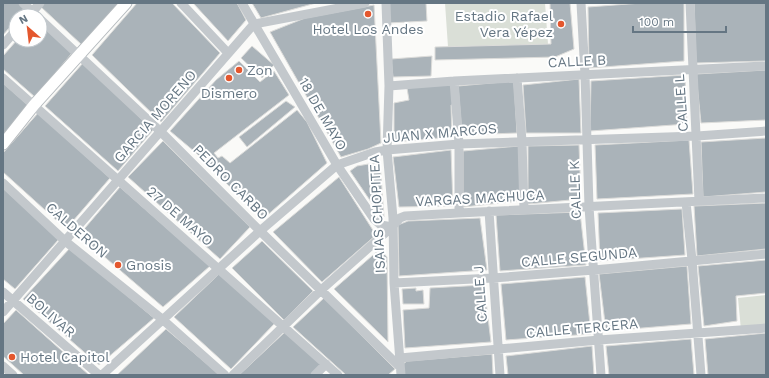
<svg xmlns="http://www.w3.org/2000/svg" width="769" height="378" font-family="'Work Sans',sans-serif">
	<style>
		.green { fill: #dadfd7 }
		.building { fill: #aab3b9; stroke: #dcdcda }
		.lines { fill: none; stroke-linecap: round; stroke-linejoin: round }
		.major-casing { stroke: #b5babe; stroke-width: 13 }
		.minor { stroke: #c3c8cc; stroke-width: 9 }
		.major { stroke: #fff; stroke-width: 11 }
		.poi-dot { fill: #e4572e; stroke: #fff; stroke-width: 1.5 }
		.labels { text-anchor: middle; stroke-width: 4; stroke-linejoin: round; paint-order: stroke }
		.poi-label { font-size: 14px; fill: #657683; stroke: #fff; text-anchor: start }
		.street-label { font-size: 14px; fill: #657683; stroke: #fff }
	</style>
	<rect width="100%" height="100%" fill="#fafaf8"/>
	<path class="green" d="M445,3h100l3,41 -100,3z
		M766,295v33l-25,2 -3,-32z"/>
	<path class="building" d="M3,3h17l6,5 -6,8h-4v4l-13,15z
		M45,3h74l-37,42 -41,-38z
		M137,3h35l48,50 -59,69 -69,-67z
		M193,3h44l9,17 -18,21z
		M252,3h64l-55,15z
		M388,3h38l1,18 -39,2z
		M550,3h20l4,46 -19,8 -120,3v-13l116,-3z
		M642,3h42v58l-95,7 -1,-61z
		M694,3h72v58l-70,2z
		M374,5l7,138 -13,6 -27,8 -71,-125 35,-14z
		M40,23l32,30 -37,44 -32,-28v-13l14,-16h23z
		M252,46l22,19 -12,13 -21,-20z
		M432,56l-1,20 -38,1 -2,-18z
		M239,61l21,21 14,-11 15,24 -75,58 4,5 4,-2 8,7 67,-53 10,12 20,41 -63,55 -17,-14 -52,-52 -25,-21 46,-51z
		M83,63l70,67 -35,41 -73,-65z
		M766,70v50l-65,3 -5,-49z
		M685,75l2,49 -97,7 1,-50z
		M579,79l2,54h-55l-3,-48z
		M514,81l3,52 -55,2 -4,-49z
		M3,83l25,22 -25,30z
		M452,84l1,21h-2l1,32 -58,5v-39l15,-3 -2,-12z
		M286,101l9,6 -48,40 -8,-10z
		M38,113l72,65 -44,51 -63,-57v-19z
		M766,138v54l-63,5 -2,-55z
		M689,140l4,54 -96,5 -2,-54z
		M163,141l87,86 -30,32 -92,-82z
		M579,145l2,54 -53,5v-58z
		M519,146l1,55 -57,6v-56z
		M451,150l2,56 -54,1 -6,-50z
		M380,162l4,55 -2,1 -32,-47 7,-5z
		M339,177l37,58 -54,47 -49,-50z
		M120,187l90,79 -47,41 -84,-72z
		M3,188l56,51 -44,50 -12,-10z
		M766,203v46l-69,7 -3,-50z
		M682,209l3,46 -85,6 -2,-48z
		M580,212l6,53 -86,6 -4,-56z
		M480,218l7,52 -88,6 -1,-51 10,-4z
		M262,241l51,50 -29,29 -52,-52z
		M70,248l84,70 -55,47 -76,-66z
		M380,249l7,8 1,85 -54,-53z
		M766,260v33l-30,3 1,25 -33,5 -6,-60z
		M687,266l4,58 -85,7 -7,-57z
		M219,274l56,49 -44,46 -57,-52z
		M585,277l6,57 -85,6 -5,-56z
		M484,285l7,57 -86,6 -2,-38 26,-2 1,-20z
		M416,288v3l7,-1 1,14h-21l-1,-15z
		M324,298l71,71 -7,6h-42l-53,-48z
		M16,310l73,65h-65l-21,-19v-32z
		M166,329l54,46h-103z
		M286,331l37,32 -12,12h-72z
		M766,333v42h-58l-3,-36z
		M691,339l3,36h-85l-3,-29z
		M592,346l2,29h-86l-2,-19z
		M492,354l1,21h-89l-1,-11 4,-3z"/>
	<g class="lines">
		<g class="major-casing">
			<path id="major" d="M3,144l31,-39 92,-102"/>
		</g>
		<path class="minor" d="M23,3l14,13
			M181,3l47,50
			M242,3l95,162 37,54 7,6 11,2
			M386,3l3,83 -2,64 6,68 1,65 7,92
			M581,3l4,72 4,132 12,168
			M690,3l9,198
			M29,16l11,-13
			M40,19l120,112 100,100 140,136
			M3,45l13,-15
			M3,78l335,297
			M517,78l5,63 2,69
			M454,81l5,63v69
			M389,86l65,-5 312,-15
			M3,183l62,58 97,78 63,56
			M686,202l6,58 9,115
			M489,211l11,164
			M394,283l99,-5 101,-8 172,-16
			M3,292l96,83
			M3,312l251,-288 111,-21
			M400,358l199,-18 167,-12
			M3,366l10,9
			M102,375l158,-144 77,-66 38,-13 12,-2 72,-6 238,-8 69,-5
			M233,375l87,-84 72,-64 8,-9 5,-2 54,-3 307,-15
			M315,375l11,-11"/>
		<use href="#major" class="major"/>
	</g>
	<g class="poi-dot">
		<circle cx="368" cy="14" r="4"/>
		<circle cx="561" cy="24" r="4"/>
		<circle cx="239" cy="70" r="4"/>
		<circle cx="229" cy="78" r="4"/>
		<circle cx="118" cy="265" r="4"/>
		<circle cx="12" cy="357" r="4"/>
	</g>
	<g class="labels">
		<g class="poi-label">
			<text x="553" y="21" text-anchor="end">Estadio Rafael<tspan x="553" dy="16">Vera Yépez</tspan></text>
			<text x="368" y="34" text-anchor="middle">Hotel Los Andes</text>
			<text x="247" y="75">Zon</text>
			<text x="229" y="98" text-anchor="middle">Dismero</text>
			<text x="126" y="270">Gnosis</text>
			<text x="20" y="362">Hotel Capitol</text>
		</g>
		<g class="street-label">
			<text transform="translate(577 61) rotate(-3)" y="5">CALLE B</text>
			<text transform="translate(681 103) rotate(-94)" y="5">CALLE L</text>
			<text transform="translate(323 114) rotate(60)" y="5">18 DE MAYO</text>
			<text transform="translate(155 116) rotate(-49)" y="5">GARCIA MORENO</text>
			<text transform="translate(440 133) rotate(-5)" y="5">JUAN X MARCOS</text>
			<text transform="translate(231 182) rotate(45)" y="5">PEDRO CARBO</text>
			<text transform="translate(575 190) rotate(-92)" y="5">CALLE K</text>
			<text transform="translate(480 198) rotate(-3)" y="5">VARGAS MACHUCA</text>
			<text transform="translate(377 214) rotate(-93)" y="5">ISAIAS CHOPITEA</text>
			<text transform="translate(180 216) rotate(41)" y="5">27 DE MAYO</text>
			<text transform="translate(77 230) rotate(41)" y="5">CALDERON</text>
			<text transform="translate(579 257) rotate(-5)" y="5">CALLE SEGUNDA</text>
			<text transform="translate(480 294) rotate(-94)" y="5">CALLE J</text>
			<text transform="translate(51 315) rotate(41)" y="5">BOLIVAR</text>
			<text transform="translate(582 328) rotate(-5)" y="5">CALLE TERCERA</text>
		</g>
	</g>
	<rect width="769" height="378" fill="none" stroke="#657683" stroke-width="8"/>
	<g transform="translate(28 28) rotate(332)"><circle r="19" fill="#ffffff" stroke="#c1c8cd"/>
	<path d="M0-3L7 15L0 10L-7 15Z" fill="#e4572e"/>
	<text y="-6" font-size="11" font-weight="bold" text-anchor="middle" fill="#657683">N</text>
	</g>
	<path d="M633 26v6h93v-6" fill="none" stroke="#657683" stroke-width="2"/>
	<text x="639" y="26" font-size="12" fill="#657683" stroke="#ffffff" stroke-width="3" paint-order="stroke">100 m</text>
</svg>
